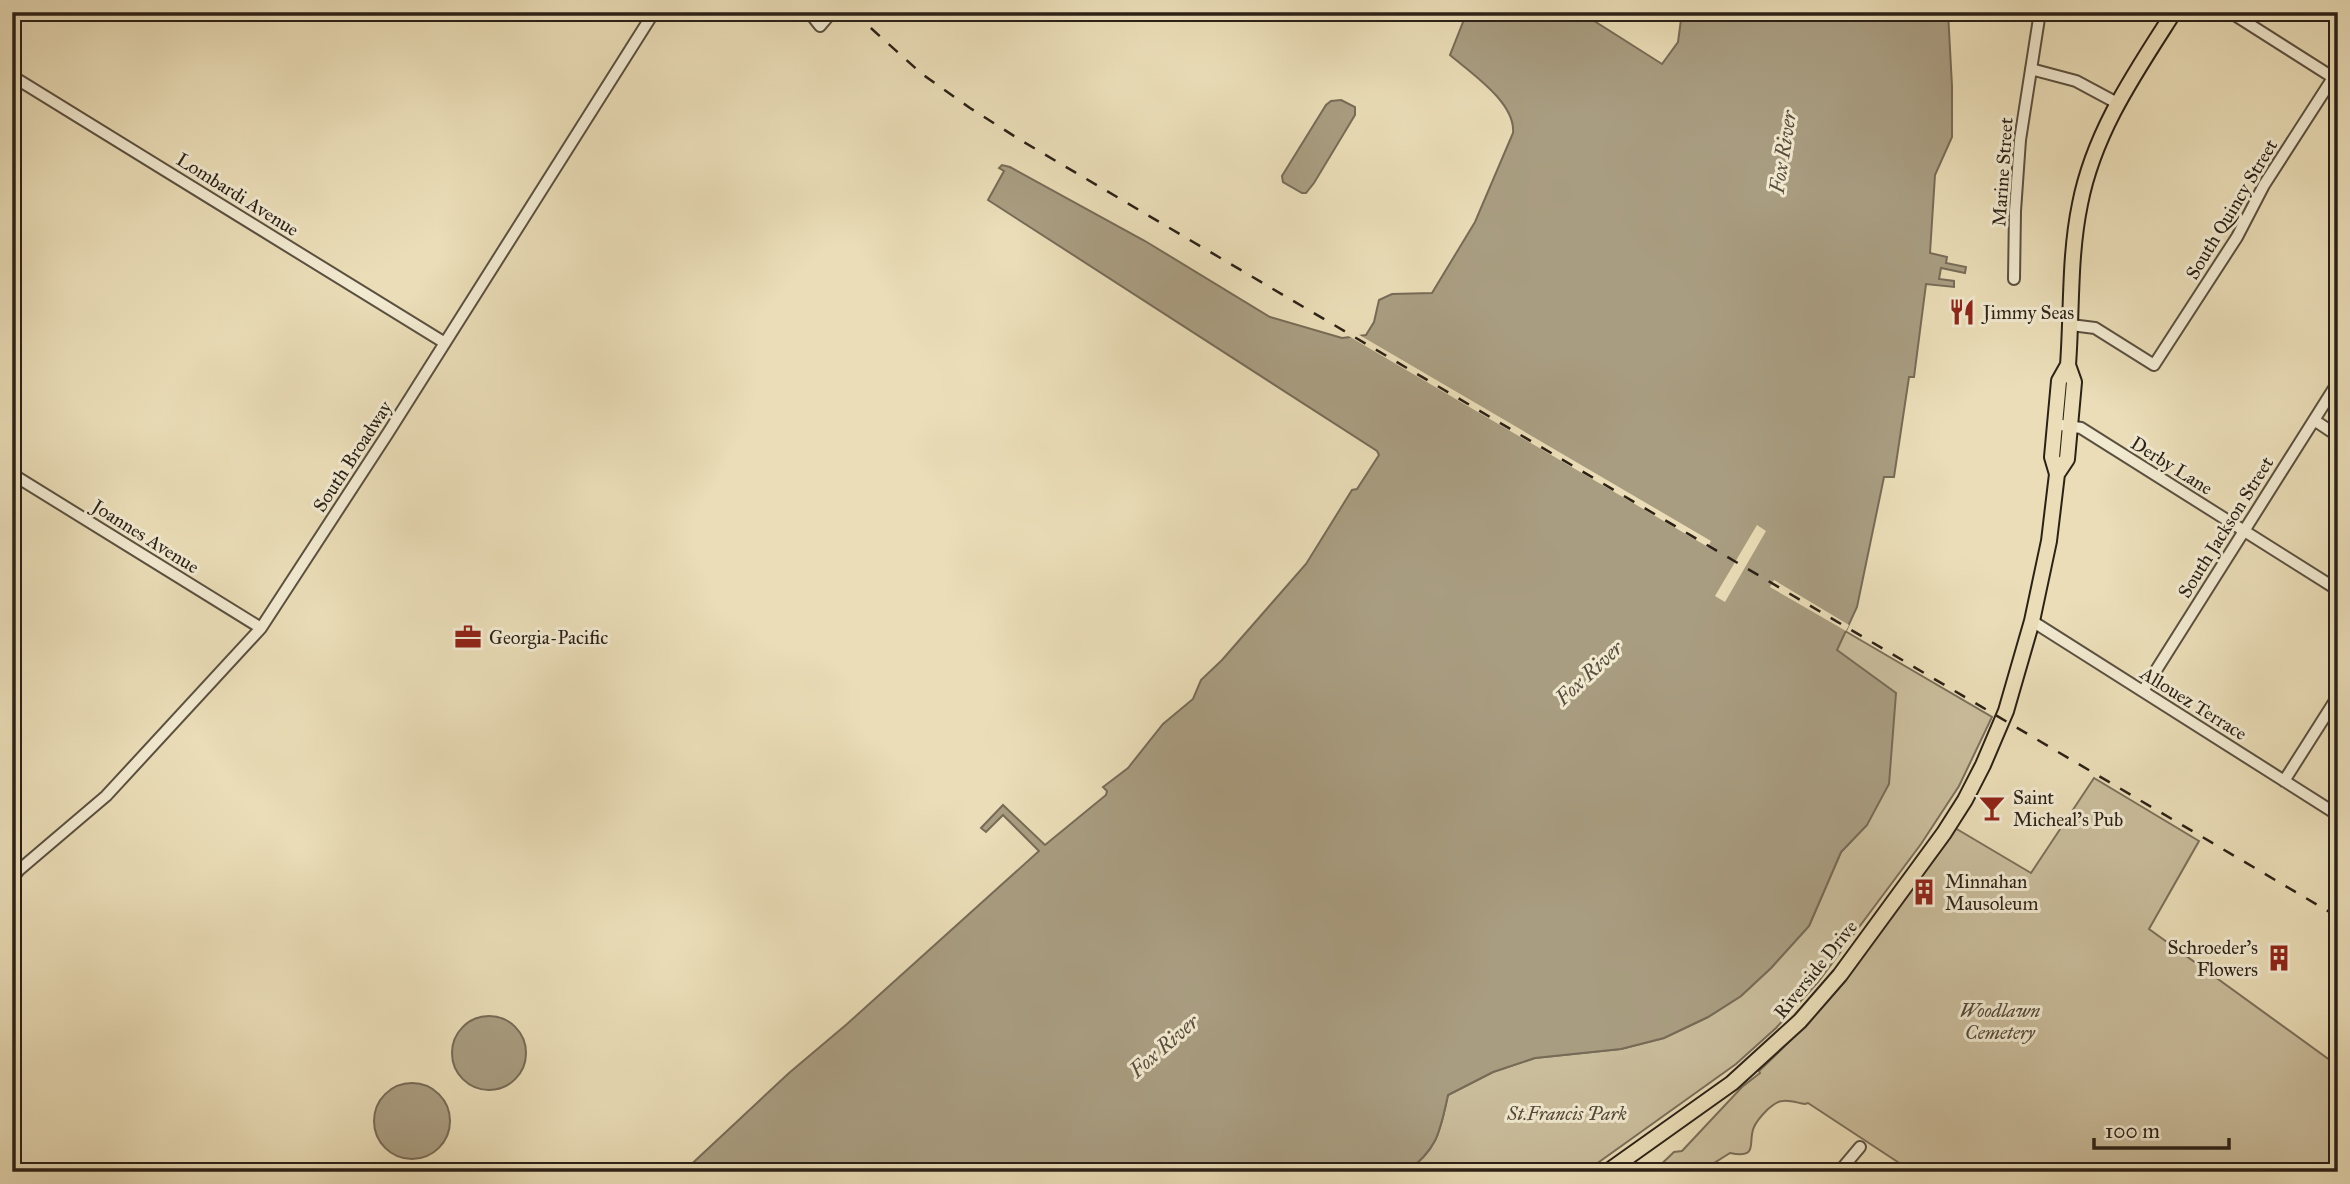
<svg xmlns="http://www.w3.org/2000/svg" width="2350" height="1184" font-family="'IM FELL Great Primer',serif">
	<style>
		.green { fill: #cabd9c; stroke: #7a6f5a; stroke-width: 2 }
		.water { fill: #a99d81; stroke: #776b57; stroke-width: 2 }
		.pier { fill: #eaddb7 }
		.lines { fill: none; stroke-linecap: round; stroke-linejoin: round }
		.minor-casing { stroke: #5b503f; stroke-width: 14 }
		.major-casing { stroke: #2b2117; stroke-width: 18 }
		.minor { stroke: #f1e9d0; stroke-width: 10 }
		.major { stroke: #eaddb7; stroke-width: 14 }
		.rail { stroke: #2b2117; stroke-width: 2.5; stroke-dasharray: 12 12; stroke-linecap: butt }
		.labels { text-anchor: middle; stroke-width: 6; stroke-linejoin: round; paint-order: stroke }
		.street-label { font-size: 19px; fill: #2b2117; stroke: #f1e9d0 }
		.poi-label { font-size: 19px; fill: #2b2117; stroke: #f1e9d0; text-anchor: start }
		.park-label { font-size: 19px; font-style: italic; fill: #534838; stroke: #f1e9d0 }
		.water-label { font-size: 21px; font-style: italic; fill: #574c3c; stroke: #f1e9d0 }
	</style>
	<rect width="100%" height="100%" fill="#eaddb7"/>
	<filter id="stains"><feTurbulence type="fractalNoise" baseFrequency=".00286" numOctaves="4"/><feColorMatrix values="0 0 0 0 .2 0 0 0 0 .09 0 0 0 0 .02 0 0 0 .5 -.17"/></filter>
	<radialGradient id="worn" r=".72"><stop offset=".6" stop-color="#630" stop-opacity="0"/><stop offset="1" stop-color="#630" stop-opacity=".3"/></radialGradient>
	<path class="green" d="M1845,631l147,86 -33,69 -38,58 -103,138 -42,46 -40,36 -151,108h-179c32,-23 34,-41 42,-77l45,-23 42,-14 86,-9 43,-11 44,-21 33,-21 30,-28 38,-42 32,-74 26,-27 -31,-175z
		M2094,778l105,63 -50,88 189,137v106h-425l-105,-69 -3,1c-7,-1 -15,-4 -22,-3 -6,0 -10,4 -15,8 -5,5 -11,11 -14,18 -7,15 6,32 -24,26l-19,12 -5,7h-53l21,-20 8,-1 60,-64 18,-14 -1,-2c77,-70 134,-159 196,-243l76,45z"/>
	<path class="water" d="M1457,12h123l82,52 16,-22 4,-30h266l4,74v51l-17,38 -5,78 17,4 -1,6 20,4 -1,6 -24,-5 -2,11 15,2v6l-28,-3 -12,93h-5l-15,100h-10l-27,130 -20,43 59,43 -7,91 -22,41 -26,27 -32,74 -38,42 -30,28 -33,21 -44,21 -43,11 -86,9 -42,14 -45,23c-8,36 -10,54 -42,77h-723l106,-99 58,-49 192,-173 -36,-36 -17,17 -5,-4 22,-23 42,40 61,-50 1,-4 -4,-4 25,-19 35,-44 30,-25 8,-19 21,-20 84,-96 46,-74 5,-1 22,-34 -2,-4 -389,-251 16,-29 -5,-3 3,-3 8,2 135,74 125,76 72,21 24,-3 8,-13 5,-22 13,-6 40,-1 43,-71 38,-89c3,-30 -42,-60 -63,-78l13,-33z
		M1341,100l14,7v8l-41,68 -8,10h-4l-19,-11 -1,-6 44,-71 5,-4z
		M452 1053a37 37 0 1 1 74 0a37 37 0 1 1-74 0Z
		M374 1121a38 38 0 1 1 76 0a38 38 0 1 1-76 0Z"/>
	<path class="pier" d="M1356,333l355,208 -3,6 -363,-213z
		M1757,525l9,6 -41,71 -10,-6z
		M1774,580l75,45 -3,6 -76,-44z"/>
	<g class="lines">
		<g class="minor-casing">
			<path id="minor" d="M809,12l11,14 12,-14
				M2230,12l107,68
				M2031,69l45,12 41,22
				M12,76l433,267
				M2014,279l1,-68 5,-71 20,-128
				M2071,325l24,3 59,37 83,-128 27,-52 74,-115
				M2314,420l24,16
				M2055,424l26,4 257,162
				M12,474l249,154
				M2032,621l306,194
				M2143,691l195,-309
				M2284,781l54,-85
				M12,879l7,-9 87,-74 155,-168 127,-195 266,-421
				M1839,1172l21,-25"/>
		</g>
		<g class="major-casing">
			<path id="major" d="M2057,474l10,-15 7,-77 -6,-17c4,-53 1,-108 12,-161 14,-72 55,-131 94,-192
				M1607,1172l125,-89 68,-62 40,-46 104,-142 21,-33 18,-35 23,-54 26,-90 17,-80 8,-67 -5,-17 7,-76 9,-16"/>
		</g>
		<use href="#minor" class="minor"/>
		<use href="#major" class="major"/>
		<path class="rail" d="M853,12l69,62 48,34 52,33 1316,776"/>
	</g>
	<defs>
		<g id="restaurant-bare" transform="scale(2.1)"><path d="M-5-6h1v4h1v-4h1v4h1v-4h1v5L-1.5 .5V6h-2V.5L-5-1ZM5-6V6H3V1.5H1.5Q1.5-4 5-6Z" fill="#8f2418" stroke="#f1e9d0" stroke-width="2.5" paint-order="stroke"/></g>
		<g id="office-bare" transform="scale(2.1)"><path d="M-6-3h4V-5.5h4V-3h4V5H-6ZM-1-4.5V-3h2v-1.5ZM-6 0V1H6V0Z" fill="#8f2418" stroke="#f1e9d0" stroke-width="2.5" paint-order="stroke"/></g>
		<g id="bar-bare" transform="scale(2.1)"><path d="M-6-5H6L.8 .8V4.5H3.5V6h-7V4.5H-.8V.8Z" fill="#8f2418" stroke="#f1e9d0" stroke-width="2.5" paint-order="stroke"/></g>
		<g id="building-bare" transform="scale(2.1)"><path d="M-4-6H4V6H1V3H-1V6H-4ZM-2.5-4.3h1.7v1.8h-1.7ZM.8-4.3h1.7v1.8H.8ZM-2.5-1h1.7V.8h-1.7ZM.8-1h1.7V.8H.8Z" fill="#8f2418" stroke="#f1e9d0" stroke-width="2.5" paint-order="stroke"/></g>
	</defs>
	<g fill-rule="evenodd">
		<use href="#restaurant-bare" x="1962" y="312"/>
		<use href="#office-bare" x="468" y="637"/>
		<use href="#bar-bare" x="1992" y="808"/>
		<use href="#building-bare" x="1924" y="892"/>
		<use href="#building-bare" x="2279" y="958"/>
	</g>
	<g class="labels">
		<g class="street-label">
			<text transform="translate(2002 172) rotate(-86)" y="7">Marine Street</text>
			<text transform="translate(238 194) rotate(32)" y="7">Lombardi Avenue</text>
			<text transform="translate(2231 209) rotate(-59)" y="7">South Quincy Street</text>
			<text transform="translate(352 456) rotate(-57)" y="7">South Broadway</text>
			<text transform="translate(2172 465) rotate(32)" y="7">Derby Lane</text>
			<text transform="translate(2225 527) rotate(-58)" y="7">South Jackson Street</text>
			<text transform="translate(146 536) rotate(32)" y="7">Joannes Avenue</text>
			<text transform="translate(2194 703) rotate(32)" y="7">Allouez Terrace</text>
			<text transform="translate(1815 969) rotate(-51)" y="7">Riverside Drive</text>
		</g>
		<g class="poi-label">
			<text x="1983" y="319">Jimmy Seas</text>
			<text x="489" y="644">Georgia-Pacific</text>
			<text x="2013" y="804">Saint<tspan x="2013" dy="22">Micheal's Pub</tspan></text>
			<text x="1945" y="888">Minnahan<tspan x="1945" dy="22">Mausoleum</tspan></text>
			<text x="2258" y="954" text-anchor="end">Schroeder's<tspan x="2258" dy="22">Flowers</tspan></text>
		</g>
		<g class="park-label">
			<text x="2000" y="1017">Woodlawn<tspan x="2000" dy="22">Cemetery</tspan></text>
			<text x="1567" y="1120">St.Francis Park</text>
		</g>
		<g class="water-label">
			<text transform="translate(1783 152) rotate(-81)" y="7">Fox River</text>
			<text transform="translate(1589 673) rotate(-43)" y="7">Fox River</text>
			<text transform="translate(1164 1046) rotate(-41)" y="7">Fox River</text>
		</g>
	</g>
	<rect width="2350" height="1184" fill="none" stroke="#eaddb7" stroke-width="42"/>
	<rect x="14" y="14" width="2322" height="1156" fill="none" stroke="#2b2117" stroke-width="3.5"/>
	<rect x="21" y="21" width="2308" height="1142" fill="none" stroke="#2b2117" stroke-width="2"/>
	<path d="M2094 1138v10h135v-10" fill="none" stroke="#2b2117" stroke-width="3.5"/>
	<text x="2105" y="1138" font-size="21" fill="#2b2117" stroke="#f1e9d0" stroke-width="5" paint-order="stroke">100 m</text>
	<rect width="100%" height="100%" filter="url(#stains)"/>
	<rect width="100%" height="100%" fill="url(#worn)"/>
</svg>
